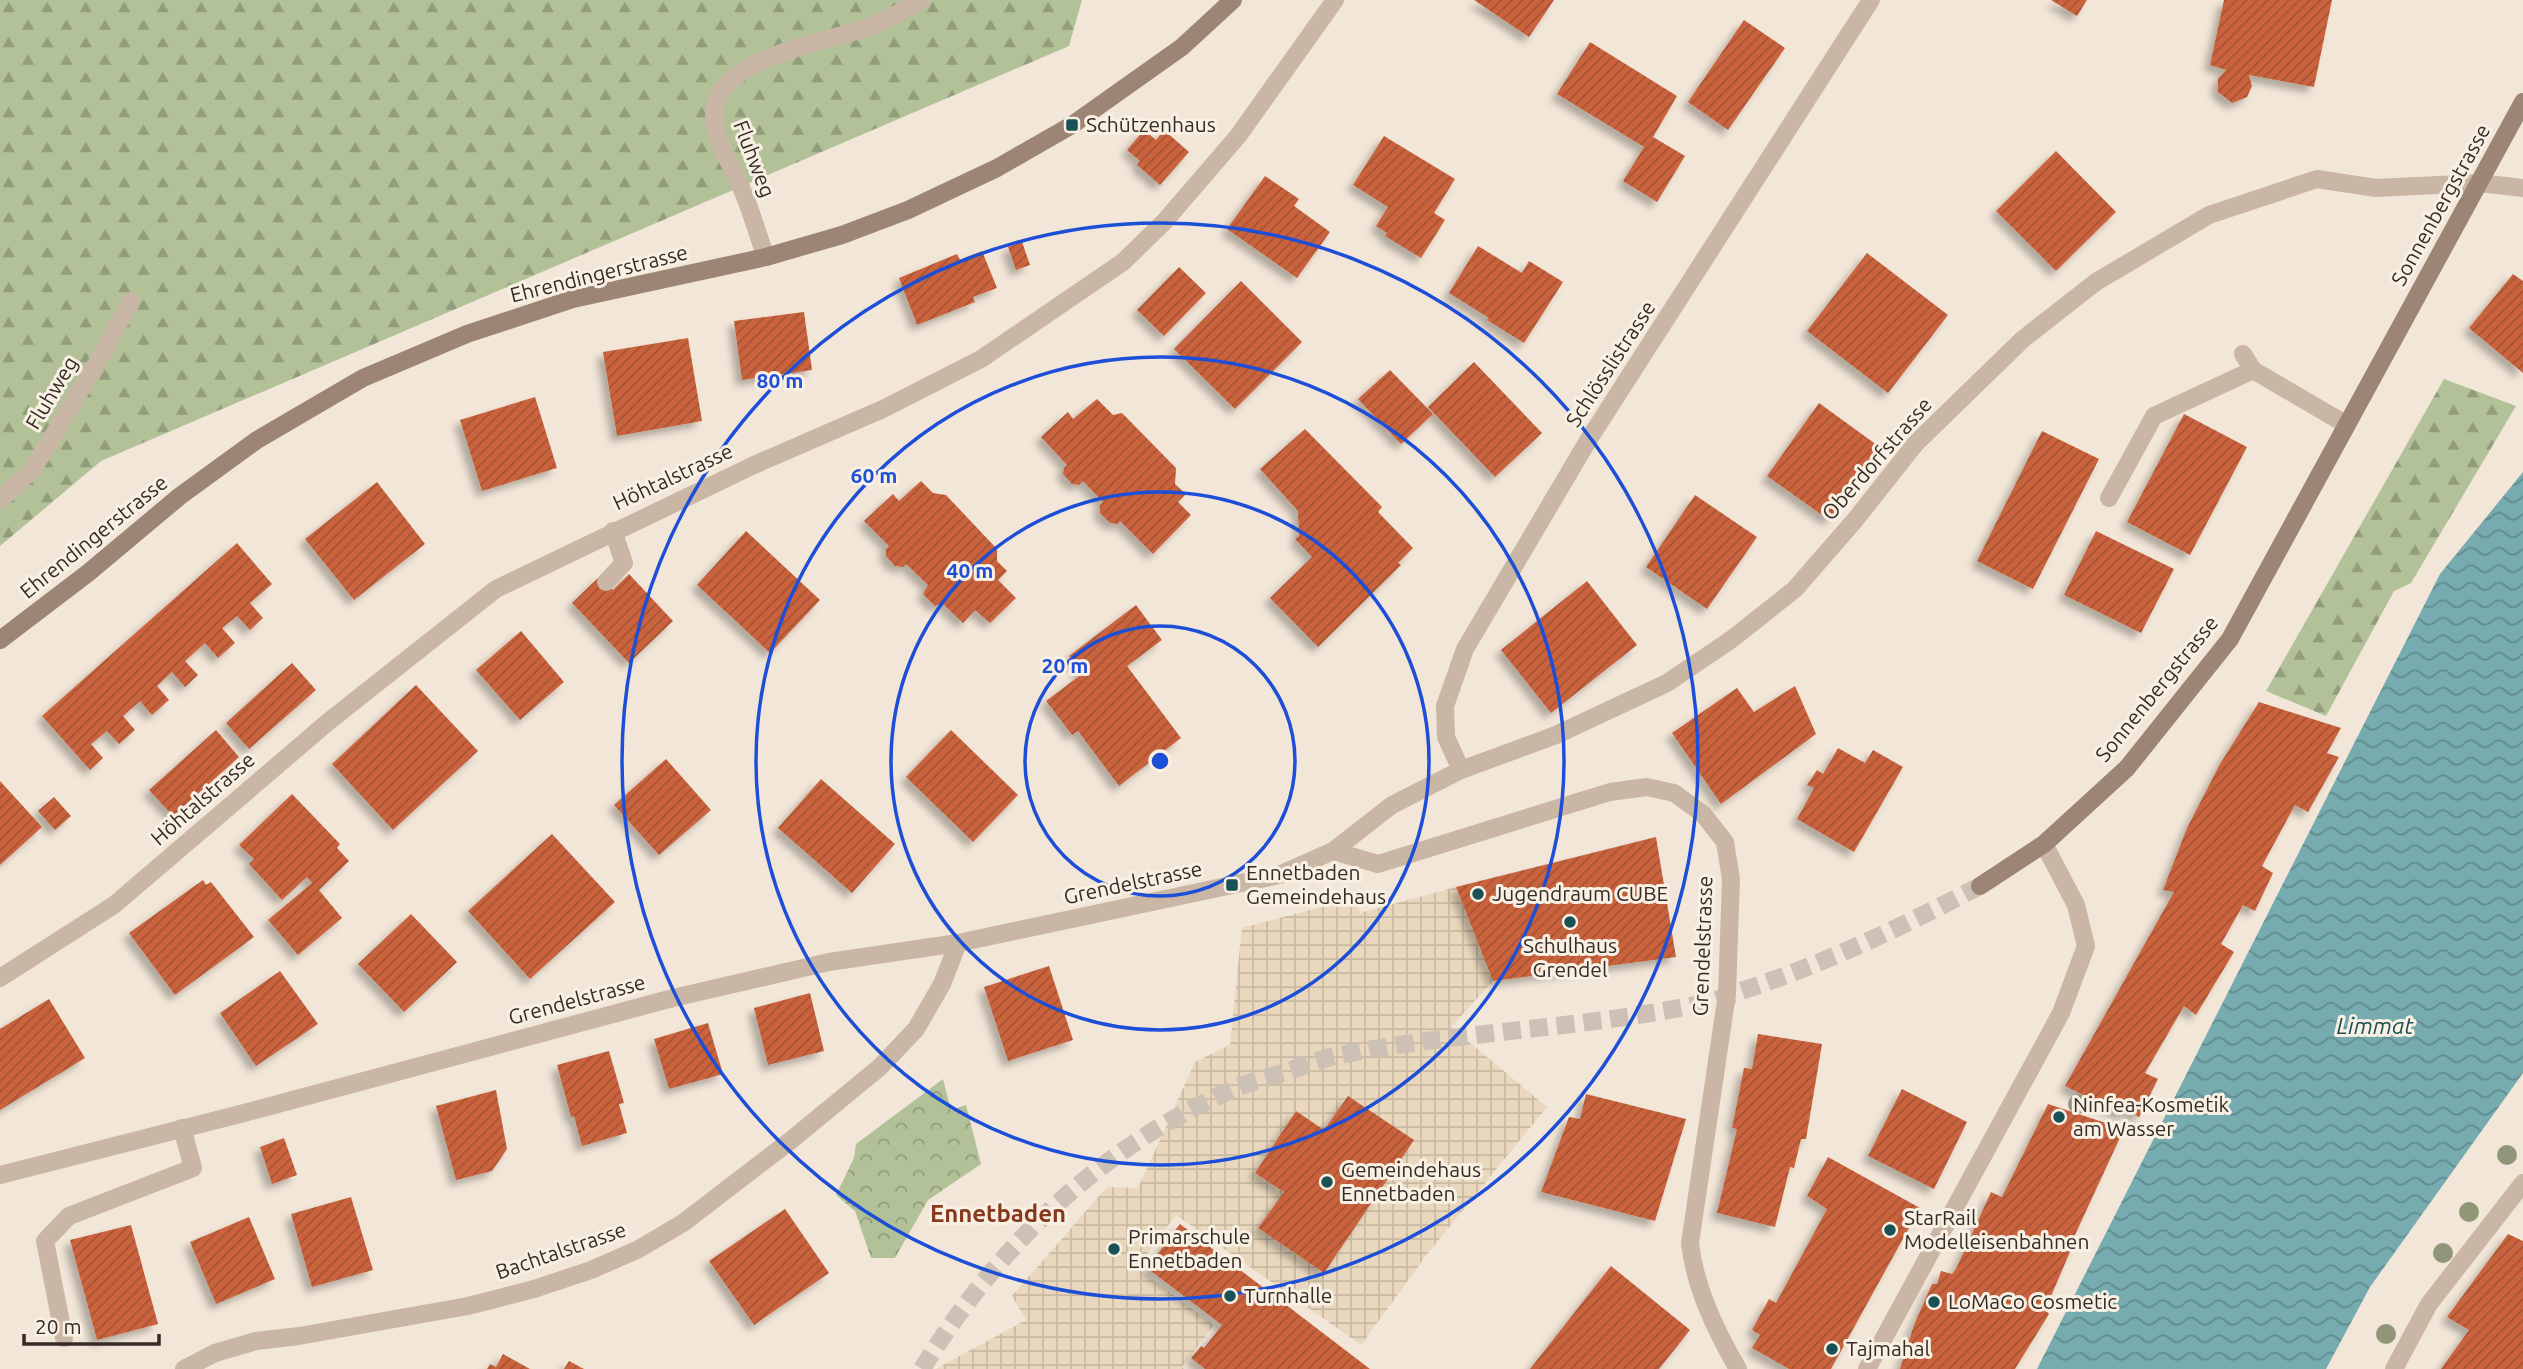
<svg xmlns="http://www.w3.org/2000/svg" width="2523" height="1369" font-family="Ubuntu,sans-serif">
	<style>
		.forest { fill: url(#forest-firs) }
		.park { fill: url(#park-crowns) }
		.plaza { fill: url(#plaza-grid); fill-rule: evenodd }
		.water { fill: url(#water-waves) }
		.building { fill: url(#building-hatch); filter: url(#shadow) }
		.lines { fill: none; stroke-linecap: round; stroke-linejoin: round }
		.secondary-tunnel { stroke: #ccc1b4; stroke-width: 18; stroke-dasharray: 18 9; stroke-linecap: butt }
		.lane { stroke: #cab6a4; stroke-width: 18 }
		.street { stroke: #cab6a4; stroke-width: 18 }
		.secondary { stroke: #9d8575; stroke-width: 18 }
		.tree { fill: #929678 }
		.ring { fill: none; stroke: #1d4ed8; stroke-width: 3.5 }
		.poi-dot { fill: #1a5157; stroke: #f9f0e4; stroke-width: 2.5 }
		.labels { text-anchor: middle; stroke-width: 6; stroke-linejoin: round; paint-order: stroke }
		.poi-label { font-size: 21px; fill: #352b26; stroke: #f9f0e4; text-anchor: start }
		.street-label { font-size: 21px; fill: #352b26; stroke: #f9f0e4 }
		.water-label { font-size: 23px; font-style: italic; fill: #1a5157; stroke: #f9f0e4 }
		.quarter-label { font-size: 24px; font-weight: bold; fill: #86391c; stroke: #f9f0e4 }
		.centre { fill: #1d4ed8; stroke: #f9f0e4; stroke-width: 3.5 }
		.ring-label { font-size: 21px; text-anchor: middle; font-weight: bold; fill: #1d4ed8; stroke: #f9f0e4; stroke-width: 6; stroke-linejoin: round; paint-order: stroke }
	</style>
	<defs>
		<pattern id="forest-firs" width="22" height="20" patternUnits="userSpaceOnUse" patternTransform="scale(1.75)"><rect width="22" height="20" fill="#b2c198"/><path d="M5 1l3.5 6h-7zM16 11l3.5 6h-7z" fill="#929d7c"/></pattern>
		<pattern id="park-crowns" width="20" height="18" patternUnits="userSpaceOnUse" patternTransform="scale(1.75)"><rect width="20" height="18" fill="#b2c198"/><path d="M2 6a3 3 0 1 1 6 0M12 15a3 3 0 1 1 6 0" fill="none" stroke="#929d7c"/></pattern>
		<pattern id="plaza-grid" width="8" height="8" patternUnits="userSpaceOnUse" patternTransform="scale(1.75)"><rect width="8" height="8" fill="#ead8be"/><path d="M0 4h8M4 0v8" fill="none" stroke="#c9baa3"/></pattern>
		<pattern id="water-waves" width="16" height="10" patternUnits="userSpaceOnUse" patternTransform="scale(1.75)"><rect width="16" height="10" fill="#76abaf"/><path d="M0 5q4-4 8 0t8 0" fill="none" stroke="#628b8e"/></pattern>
		<pattern id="building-hatch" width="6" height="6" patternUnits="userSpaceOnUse" patternTransform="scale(1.75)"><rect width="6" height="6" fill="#ca643e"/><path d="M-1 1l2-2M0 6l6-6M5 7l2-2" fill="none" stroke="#a55334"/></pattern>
		<filter id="shadow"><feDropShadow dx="-6" dy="6" stdDeviation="3.5" flood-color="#0004"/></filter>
	</defs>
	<rect width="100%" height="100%" fill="#f2e6d8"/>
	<path class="forest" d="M0,0h1082l-13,46 -968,415 -101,85z
		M2444,379l72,27 -105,177 -17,8 -68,125 -60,-25z"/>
	<path class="park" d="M943,1079l8,31 15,-5 15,59 -53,36 -33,58h-24l-16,-47 -19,-16 18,-37 2,-14z"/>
	<path class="plaza" d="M1456,887l37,94 -42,46 96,80 -119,146 -67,92 -185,-130 -39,53 77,57 -32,42 2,2h-248l90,-49 -14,-24 95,-109 31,1 57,-126 35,-17 12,-117 113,-30 5,15zM1296,1112l28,18v142l-65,-45 25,-35 -29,-20z"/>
	<path class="water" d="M2523,472v601l-153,214 -44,82h-289l403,-795z"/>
	<path class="building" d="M1474,0h80l-25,37z
		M2051,0h36l-10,16z
		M2224,0h108l-18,87 -65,-12 3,11 -5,11 -15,6 -14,-11v-13l8,-9 -16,-5z
		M1744,20l41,28 -57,82 -40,-28z
		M1590,42l87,54 -24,41 32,19 -28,46 -34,-21 21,-34 -87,-53z
		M1144,130l12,10 8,-10 25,22 -29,33 -23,-20 3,-4 -13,-11z
		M1384,136l71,43 -21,34 11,7 -24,38 -36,-22 2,-3 -11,-7 12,-19 -35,-22z
		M2056,151l60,61 -60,59 -60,-60z
		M1265,176l34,23 -5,7 36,26 -33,46 -70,-49z
		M1022,242l8,23 -14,5 -8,-23z
		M1478,246l44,27 7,-12 34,21 -39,61 -37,-23 2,-2 -40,-25z
		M982,251l15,37 -24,9 2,5 -58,23 -18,-47 58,-24 3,6z
		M1867,253l81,62 -60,78 -81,-62z
		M1179,267l27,26 -42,43 -27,-26z
		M2513,274l10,7v92l-54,-45z
		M1241,281l61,61 -67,67 -61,-60z
		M804,312l8,58 -70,10 -8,-59z
		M688,338l14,83 -85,15 -14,-84z
		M1474,362l68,71 -47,44 -67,-70z
		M1390,370l43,44 -32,30 -43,-45z
		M535,397l22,71 -75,23 -22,-71z
		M1097,399l16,16 9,-2 54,55 -1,16 11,10 -8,8 13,13 -38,39 -33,-33 -2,3 -8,-1 -10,-10v-8l3,-3 -20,-21 -4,4 -7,-1 -9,-10 1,-6 3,-3 -26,-28 27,-25 5,7z
		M1819,403l62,45 -52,72 -62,-44z
		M2184,414l63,33 -57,108 -63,-33z
		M1305,429l77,78 -4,5 35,36 -15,15 3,2 -83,82 -48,-49 42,-41 -17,-18 4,-3 -1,-25 -38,-42z
		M2042,431l57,28 -66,130 -56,-28z
		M921,481l12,12 13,2 51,54v12l10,10 -9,9 18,18 -26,25 -15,-13 -12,13 -21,-20 -7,3 -12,-12 5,-9 -22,-21 -3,3 -8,-1 -9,-10v-7l3,-3 -25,-25 29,-27 6,7z
		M377,482l48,62 -71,56 -49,-61z
		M1695,495l62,42 -50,72 -61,-42z
		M746,531l74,69 -50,53 -73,-68z
		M2096,531l78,38 -33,64 -77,-38z
		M237,543l35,41 -22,19 13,15 -13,12 -13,-14 -15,12 13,15 -17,15 -13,-15 -20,18 13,14 -13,12 -13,-15 -15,14 12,14 -17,15 -12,-14 -17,15 12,14 -16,14 -12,-13 -16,13 12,14 -13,12 -48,-54z
		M629,574l44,47 -44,42 -57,-60 28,-27 13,14z
		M1587,581l50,64 -86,68 -50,-63z
		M1136,605l26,35 -35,26 54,72 -62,48 -41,-55 -6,4 -26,-34 36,-27 -13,-18z
		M521,631l43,51 -44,38 -44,-50z
		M292,663l24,27 -67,59 -23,-26z
		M416,685l62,66 -85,79 -61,-66z
		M1795,686l21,48 -95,70 -49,-71 65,-45 17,24z
		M2259,702l82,26 -14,25 12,4 -31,55 -13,-7 -33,61 11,7 -18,38 -12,-6 -22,39 13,8 -38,63 -12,-9 -39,67 13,6 -19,38 -13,-7 -3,5 -58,-29 109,-194 -11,-2 24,-62 33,-64z
		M216,730l23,27 -66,59 -24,-26z
		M951,730l67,65 -45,47 -67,-65z
		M1838,748l27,15 8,-13 30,17 -49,85 -57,-33 17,-31 -7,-3 10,-15 6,4z
		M666,759l45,51 -52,45 -45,-50z
		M821,779l74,65 -43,49 -74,-65z
		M0,781l42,46 -42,38z
		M292,794l48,50 -3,4 12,13 -30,29 23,28 -44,37 -30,-35 44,-37 -5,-6 -25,23 -33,-36 5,-5 -15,-14z
		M54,797l17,19 -16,14 -17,-19z
		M552,834l63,68 -85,77 -62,-68z
		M1656,837l20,120 -183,24 -37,-94z
		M203,880l3,5 5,-3 43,55 -79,58 -46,-62z
		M411,914l46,48 -53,50 -46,-48z
		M1049,966l24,74 -65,21 -24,-74z
		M280,971l38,53 -62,42 -36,-53z
		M810,993l14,58 -56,14 -14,-57z
		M49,999l36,59 -85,52v-81z
		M708,1023l15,51 -54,15 -15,-50z
		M1758,1034l64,10 -16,95h-5l-7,29 -4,-1 -15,60 -58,-14 20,-84 -5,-1 12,-60 8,1z
		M609,1051l15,52 -5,1 8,29 -45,13 -8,-30 -3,1 -14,-52z
		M1902,1089l65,33 -33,67 -66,-33z
		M496,1090l11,59 -15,22 -36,9 -20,-74z
		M1586,1094l100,25 -31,102 -114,-29 28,-75 11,2z
		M1348,1096l66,44 -90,133 -66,-45 26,-36 -29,-19 41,-62 28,19z
		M2048,1104l76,25 -50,108 2,1 -31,72 4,4 -34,55h-115l14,-44 18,-41h5l4,-13 11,3 4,-5 35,-77 11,5z
		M284,1138l13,37 -25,9 -12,-37z
		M1828,1157l92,51 -89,161h-42l-37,-21 8,-13 -8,-5 17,-31 7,4 51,-94 -20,-13z
		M351,1197l22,73 -61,17 -21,-73z
		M785,1209l44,64 -75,52 -45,-64z
		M249,1217l26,62 -59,25 -26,-62z
		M1180,1224l190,145h-165l-14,-11 10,-12 3,2 18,-23 -75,-57z
		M131,1225l27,99 -61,16 -27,-100z
		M2508,1234l15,7v128h-82l28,-39 -22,-13z
		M1611,1266l79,64 -31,39h-129z
		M503,1354l27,15h-43l3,-5 6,3z
		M569,1361l15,8h-20z"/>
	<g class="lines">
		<path class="secondary-tunnel" d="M922,1369c73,-120 179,-223 310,-279 16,-8 34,-12 51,-17 17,-6 35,-13 52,-17 119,-24 242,-27 360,-51 20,-3 39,-12 58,-18 80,-27 152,-62 227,-101"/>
		<path class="lane" d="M2243,354l10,16 94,55
			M2109,498l45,-82 99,-46
			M606,582l18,-19 -11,-32
			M64,1338l-19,-97 24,-25 124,-48 -11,-40
			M2394,1369l35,-65 94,-121"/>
		<path class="street" d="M766,257c-8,-21 -14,-44 -23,-65 -9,-24 -28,-49 -29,-75 -3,-61 118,-75 161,-92 16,-7 32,-17 47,-25
			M0,500l33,-31 62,-103 36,-65
			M1461,770l-15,-33 -1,-31 20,-57 124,-210 282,-439
			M1333,851l45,13 232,-72 37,-5 27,6 29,21 22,28 6,37 -4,115 -37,249c5,45 26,88 48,126
			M0,978l114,-73 214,-183 168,-133 258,-124 129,-56 98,-50 142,-97 41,-40 74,-86 97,-136
			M0,1175l244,-62 429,-115 156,-36 129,-19 321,-68 54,-24 59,-46 69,-35 95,-35 111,-52 65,-44 63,-50 60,-69 61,-77 107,-104 73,-57 113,-67 108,-36 59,9 103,-5 44,5
			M184,1369l31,-16 41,-12 43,-5 169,-30 66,-17 57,-19 46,-20 46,-27 107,-82 90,-74 36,-38 26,-45 16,-41
			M1867,1369l194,-356 25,-67 -10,-41 -32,-61"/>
		<path class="secondary" d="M0,640l88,-67 92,-77 77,-56 106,-62 104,-44 106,-35 193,-42 76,-22 66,-25 89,-42 75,-43 110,-78 51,-47
			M1980,886l64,-42 83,-76 103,-129 293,-537"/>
	</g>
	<g class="tree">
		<circle cx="2078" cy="1104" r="10"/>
		<circle cx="2507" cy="1155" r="10"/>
		<circle cx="2469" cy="1212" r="10"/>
		<circle cx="2443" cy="1253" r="10"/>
		<circle cx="2386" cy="1334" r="10"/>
	</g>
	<g class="ring">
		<circle cx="1160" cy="761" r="135"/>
		<circle cx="1160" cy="761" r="269"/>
		<circle cx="1160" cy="761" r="404"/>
		<circle cx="1160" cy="761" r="538"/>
	</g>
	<g class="poi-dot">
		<rect x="1065" y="118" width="14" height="14" rx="3.5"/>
		<rect x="1225" y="878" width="14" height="14" rx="3.5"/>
		<circle cx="1478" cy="894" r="7"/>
		<circle cx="1570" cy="922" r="7"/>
		<circle cx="2059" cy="1117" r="7"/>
		<circle cx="1327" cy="1182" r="7"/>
		<circle cx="1890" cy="1230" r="7"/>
		<circle cx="1114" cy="1249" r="7"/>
		<circle cx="1230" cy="1296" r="7"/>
		<circle cx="1934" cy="1302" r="7"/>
		<circle cx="1832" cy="1349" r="7"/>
	</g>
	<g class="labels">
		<g class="poi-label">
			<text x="1086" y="132">Schützenhaus</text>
			<text x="1246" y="880">Ennetbaden<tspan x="1246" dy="24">Gemeindehaus</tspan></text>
			<text x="1492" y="901">Jugendraum CUBE</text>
			<text x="1570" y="953" text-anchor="middle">Schulhaus<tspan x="1570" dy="24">Grendel</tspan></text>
			<text x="2073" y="1112">Ninfea-Kosmetik<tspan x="2073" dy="24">am Wasser</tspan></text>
			<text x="1341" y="1177">Gemeindehaus<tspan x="1341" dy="24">Ennetbaden</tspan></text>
			<text x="1904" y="1225">StarRail<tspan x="1904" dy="24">Modelleisenbahnen</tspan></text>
			<text x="1128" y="1244">Primarschule<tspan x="1128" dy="24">Ennetbaden</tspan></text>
			<text x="1244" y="1303">Turnhalle</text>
			<text x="1948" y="1309">LoMaCo Cosmetic</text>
			<text x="1846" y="1356">Tajmahal</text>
		</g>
		<g class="street-label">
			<text transform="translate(754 159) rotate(69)" y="7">Fluhweg</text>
			<text transform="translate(2441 205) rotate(-61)" y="7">Sonnenbergstrasse</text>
			<text transform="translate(599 274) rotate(-14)" y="7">Ehrendingerstrasse</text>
			<text transform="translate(1611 364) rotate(-57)" y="7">Schlösslistrasse</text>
			<text transform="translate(52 393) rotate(-59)" y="7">Fluhweg</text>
			<text transform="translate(1877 459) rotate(-49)" y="7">Oberdorfstrasse</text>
			<text transform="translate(673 477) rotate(-25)" y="7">Höhtalstrasse</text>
			<text transform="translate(94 537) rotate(-39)" y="7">Ehrendingerstrasse</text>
			<text transform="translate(2157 689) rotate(-51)" y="7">Sonnenbergstrasse</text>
			<text transform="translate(203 799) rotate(-41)" y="7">Höhtalstrasse</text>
			<text transform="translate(1133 883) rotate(-12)" y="7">Grendelstrasse</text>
			<text transform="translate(1703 946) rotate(-88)" y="7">Grendelstrasse</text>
			<text transform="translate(577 1000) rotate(-15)" y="7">Grendelstrasse</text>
			<text transform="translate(561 1251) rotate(-19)" y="7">Bachtalstrasse</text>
		</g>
		<g class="water-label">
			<text x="2375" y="1034">Limmat</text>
		</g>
		<g class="quarter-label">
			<text x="998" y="1222">Ennetbaden</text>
		</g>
	</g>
	<circle cx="1160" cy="761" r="10" class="centre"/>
	<g class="ring-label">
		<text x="780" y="388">80 m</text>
		<text x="874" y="483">60 m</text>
		<text x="970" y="578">40 m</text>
		<text x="1065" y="673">20 m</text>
	</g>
	<path d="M24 1334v10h135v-10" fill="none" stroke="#352b26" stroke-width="3.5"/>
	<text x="35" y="1334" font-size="21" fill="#352b26" stroke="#f9f0e4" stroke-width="5" paint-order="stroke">20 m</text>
</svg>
